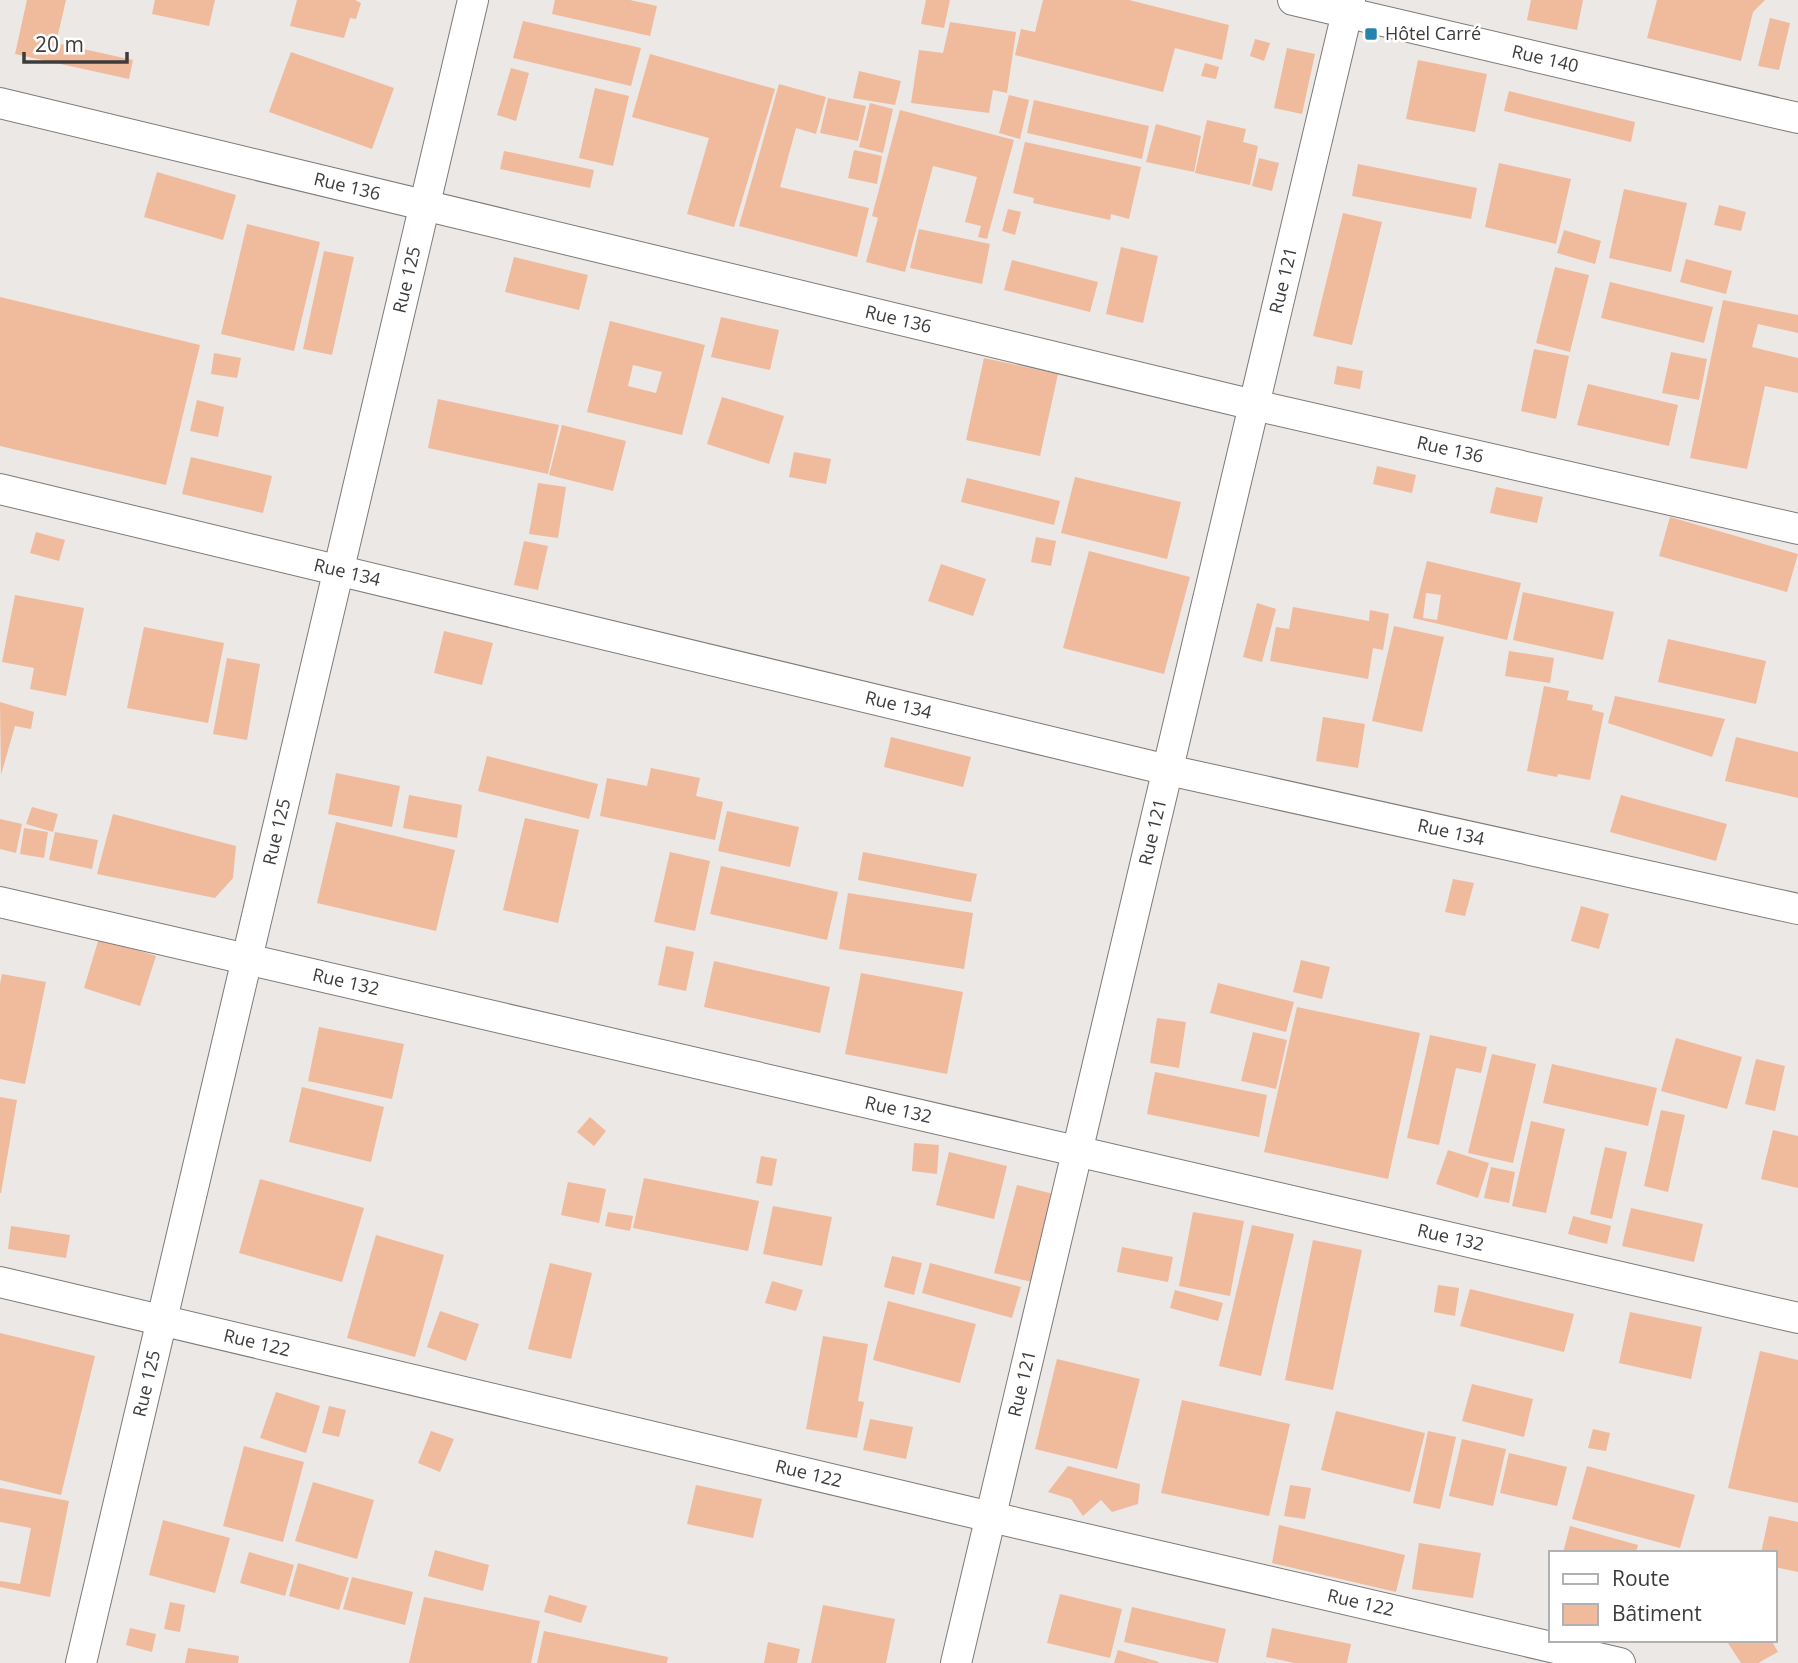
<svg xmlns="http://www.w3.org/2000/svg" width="1798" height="1663" font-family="'Open Sans',sans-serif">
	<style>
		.building { fill: #f0ba9c; fill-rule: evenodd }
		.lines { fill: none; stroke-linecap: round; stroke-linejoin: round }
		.minor-casing { stroke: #7d7a78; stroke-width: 32 }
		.minor { stroke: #fff; stroke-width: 30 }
		.poi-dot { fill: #2483af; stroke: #fff; stroke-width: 2.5 }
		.labels { text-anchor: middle; stroke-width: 5; stroke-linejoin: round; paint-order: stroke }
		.poi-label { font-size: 18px; fill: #3d3c3b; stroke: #fff; text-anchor: start }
		.street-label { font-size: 18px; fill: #3d3c3b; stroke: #fff }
	</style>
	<rect width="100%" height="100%" fill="#ece8e6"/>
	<path class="building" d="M27,0h39l-10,43 77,17 -4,19 -114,-25z
		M155,0h60l-6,26 -57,-12z
		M297,0h58l6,3 -5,16 -6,-1 -6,20 -54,-12z
		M555,0h75l27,6 -7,30 -98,-22z
		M926,0h24l-6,28 -23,-4z
		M1043,0h86l100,25 -7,35 -47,-12 -12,44 -148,-37 6,-26 14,3z
		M1531,0h52l-6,30 -50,-10z
		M1657,0h108l-12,12 -12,49 -94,-23z
		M1770,18l20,5 -11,47 -21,-4z
		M523,21l118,27 -10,38 -118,-28z
		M950,22l66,10 -9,61 -14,-3 -4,23 -78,-10 8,-53 24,3z
		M1255,39l15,4 -6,18 -14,-5z
		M1287,48l28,6 -13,60 -28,-6z
		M291,52l103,36 -22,61 -103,-37z
		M650,54l125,35 -41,138 -47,-13 22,-76 -77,-21z
		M1418,60l69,14 -12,58 -69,-13z
		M1205,63l14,4 -3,12 -15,-3z
		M511,68l18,5 -13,48 -19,-6z
		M859,71l42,10 -6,24 -42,-7z
		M779,84l47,13 -10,37 -20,-6 -16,59 89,21 -12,49 -118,-31z
		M595,88l34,8 -16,70 -34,-8z
		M1509,91l126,31 -4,20 -127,-31z
		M1009,95l20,5 -9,39 -21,-6z
		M828,98l38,8 -8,35 -38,-8z
		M1034,100l115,26 -7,33 -115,-26z
		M870,103l23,6 -10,44 -24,-6z
		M900,110l114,30 -27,99 -9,-2 3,-11 -16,-4 12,-45 -44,-11 -28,106 -39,-10 12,-44 -6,-2z
		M1207,120l39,9 -3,13 15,4 -8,39 -55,-12z
		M1156,124l45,12 -7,36 -48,-10z
		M1025,142l116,25 -12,52 -18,-5 -1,6 -77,-17 1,-5 -21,-5z
		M854,150l28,6 -5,28 -29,-6z
		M504,151l90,19 -4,18 -90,-19z
		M1259,158l20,5 -7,28 -20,-5z
		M1499,163l72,16 -15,65 -71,-17z
		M1358,164l119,24 -6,31 -119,-23z
		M157,172l79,23 -13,45 -79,-23z
		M1624,189l63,14 -16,69 -62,-14z
		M1719,205l27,7 -5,19 -27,-6z
		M1008,209l13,3 -6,23 -13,-4z
		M1343,213l39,9 -30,123 -39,-9z
		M247,224l73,18 -26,109 -73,-17z
		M919,229l71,15 -8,40 -72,-16z
		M1564,230l37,11 -6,23 -38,-11z
		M1121,247l37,9 -15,67 -37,-9z
		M324,251l30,6 -22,98 -29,-6z
		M514,257l74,18 -9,35 -74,-18z
		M1686,259l46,12 -6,23 -46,-12z
		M1012,260l86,22 -8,30 -86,-22z
		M1555,267l34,8 -19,77 -34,-9z
		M1610,282l103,25 -9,36 -103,-25z
		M0,297l200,48 -34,140 -166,-39z
		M1723,300l75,15v18l-40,-9 -6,23 46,11v35l-33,-7 -18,83 -57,-11z
		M721,317l58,13 -9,40 -59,-13z
		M610,321l95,24 -23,90 -95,-23zM633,365l29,7 -6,21 -28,-7z
		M1534,349l35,7 -13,63 -35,-8z
		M1671,352l36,7 -8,41 -37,-7z
		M214,353l27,5 -4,20 -26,-4z
		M984,358l74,16 -18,82 -74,-16z
		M1337,366l26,5 -3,18 -26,-5z
		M1588,384l90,21 -9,41 -92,-21z
		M722,397l62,19 -15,48 -62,-20z
		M438,399l121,26 -11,49 -120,-26z
		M197,400l27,7 -6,30 -28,-6z
		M562,425l64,16 -13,50 -64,-16z
		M794,452l37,7 -5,25 -37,-7z
		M191,457l81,19 -9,37 -81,-19z
		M1377,466l39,9 -4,18 -39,-9z
		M1075,477l106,25 -14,57 -106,-26z
		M967,478l93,23 -6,24 -93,-23z
		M538,483l28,4 -8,51 -29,-4z
		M1496,487l47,10 -6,26 -47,-10z
		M1670,517l128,37 -11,38 -128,-36z
		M36,532l29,8 -6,21 -29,-8z
		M1036,537l20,4 -5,25 -20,-4z
		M524,541l24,5 -10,44 -24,-5z
		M1089,551l101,26 -26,97 -101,-26z
		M1427,561l94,22 -14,57 -94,-22zM1426,593l15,2 -4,25 -14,-2z
		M941,564l45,15 -13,37 -45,-15z
		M1523,592l91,20 -11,48 -90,-20z
		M15,595l69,13 -18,88 -36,-7 4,-21 -32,-6z
		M1257,603l19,6 -14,53 -19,-5z
		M1293,607l76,14 1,-11 19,4 -6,36 -10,-2 -5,31 -98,-18 6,-34 13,2z
		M1394,626l50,11 -22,95 -50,-11z
		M144,627l80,16 -16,80 -81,-15z
		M444,631l49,12 -11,42 -48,-12z
		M1668,639l98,22 -10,43 -98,-22z
		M1509,651l45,7 -4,25 -45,-7z
		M227,658l33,6 -13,76 -34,-6z
		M1544,686l25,5 -2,9 26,5 -1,5 12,3 -14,67 -32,-6 -1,3 -30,-6z
		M1615,696l110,23 -13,38 -104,-34z
		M0,702l34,10 -3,17 -16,-3 -14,49z
		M1323,717l42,7 -7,44 -42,-7z
		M891,737l80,20 -8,30 -79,-20z
		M1736,737l62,15v46l-73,-17z
		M487,756l111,28 -9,35 -111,-28z
		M651,768l49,10 -4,18 27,6 -8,38 -115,-24 7,-38 40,8z
		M336,773l64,13 -8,41 -64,-13z
		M409,795l53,10 -5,33 -54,-10z
		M1621,795l106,29 -11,37 -106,-29z
		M32,807l26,7 -5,18 -27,-8z
		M727,811l72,16 -9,40 -72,-16z
		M113,814l123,32 -3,32 -18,20 -118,-24z
		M525,818l54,12 -21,93 -55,-13z
		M0,819l22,5 -6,29 -16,-4z
		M336,822l119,28 -19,81 -119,-28z
		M24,828l24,4 -4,26 -24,-4z
		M55,832l43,8 -6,29 -43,-9z
		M670,852l40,9 -15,70 -41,-9z
		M863,852l114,22 -6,28 -113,-22z
		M721,866l117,26 -11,48 -117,-26z
		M1453,879l21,4 -9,33 -20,-4z
		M848,893l125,20 -9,56 -125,-20z
		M1581,906l28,8 -10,35 -28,-8z
		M99,938l57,18 -16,50 -56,-18z
		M666,946l28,6 -8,39 -28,-6z
		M1301,960l29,7 -8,32 -29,-7z
		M714,961l116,26 -10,46 -116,-26z
		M861,973l102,19 -16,82 -102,-20z
		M2,974l44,8 -21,102 -25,-5v-95z
		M1218,983l76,19 -8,30 -76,-19z
		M1297,1007l123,26 -32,146 -124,-27z
		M1157,1018l29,4 -7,46 -29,-5z
		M319,1027l85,17 -12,55 -84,-18z
		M1253,1032l34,8 -11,49 -35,-8z
		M1430,1035l57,12 -6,26 -25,-5 -17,77 -32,-7z
		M1676,1038l66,19 -15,52 -66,-18z
		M1492,1054l44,10 -23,99 -45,-10z
		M1756,1059l29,7 -10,45 -30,-7z
		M1552,1064l105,24 -9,38 -105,-23z
		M1155,1072l112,23 -8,42 -112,-23z
		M302,1087l82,20 -13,55 -82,-20z
		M0,1097l17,3 -16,93h-1z
		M1661,1110l24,5 -17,77 -24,-6z
		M590,1117l16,14 -12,15 -17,-14z
		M1531,1121l34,8 -19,84 -34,-7z
		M1773,1130l25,6v52l-37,-9z
		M914,1143l25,2 -2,29 -25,-3z
		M1605,1147l22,5 -15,67 -22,-5z
		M1448,1150l41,13 -11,35 -42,-14z
		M949,1152l58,14 -13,53 -58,-14z
		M761,1156l16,3 -5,27 -16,-3z
		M1491,1167l24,5 -6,31 -25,-5z
		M644,1178l115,23 -11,50 -115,-23z
		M260,1179l104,29 -22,74 -103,-29z
		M568,1182l38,7 -7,34 -38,-8z
		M1017,1185l37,9 -22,88 -38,-9z
		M773,1206l59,11 -10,49 -59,-12z
		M1631,1208l72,16 -9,38 -72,-16z
		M608,1212l25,4 -3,15 -25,-5z
		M1193,1212l51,9 -14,75 -51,-10z
		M1573,1216l38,10 -4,18 -39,-10z
		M1252,1225l42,9 -33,142 -42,-10z
		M11,1226l59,9 -4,23 -58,-9z
		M376,1235l68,20 -29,102 -68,-19z
		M1313,1240l49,10 -29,140 -48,-10z
		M1122,1247l51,10 -5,25 -51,-10z
		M892,1256l30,7 -8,32 -30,-8z
		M550,1263l42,10 -21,86 -43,-10z
		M930,1263l91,24 -9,31 -90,-25z
		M772,1281l31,9 -7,21 -31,-8z
		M1438,1285l21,3 -4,28 -21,-4z
		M1470,1289l104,25 -10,38 -104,-26z
		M1175,1290l48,13 -5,18 -48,-13z
		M888,1301l88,23 -16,59 -87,-23z
		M440,1311l39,13 -13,37 -39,-14z
		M1630,1312l72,15 -11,52 -72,-16z
		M0,1333l95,23 -34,139 -61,-15z
		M823,1336l45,8 -10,57 6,1 -7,36 -51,-9z
		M1760,1351l38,9v143l-70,-15z
		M1057,1359l83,20 -23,90 -82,-20z
		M1472,1384l61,15 -9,38 -62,-16z
		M276,1392l44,14 -14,47 -46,-15z
		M1182,1400l108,24 -21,92 -108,-23z
		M329,1406l17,4 -7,27 -17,-4z
		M1336,1411l89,22 -15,59 -89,-22z
		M870,1419l43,8 -7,32 -43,-9z
		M1593,1429l17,4 -4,18 -18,-3z
		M431,1431l23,8 -14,33 -22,-9z
		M1428,1431l28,6 -16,72 -27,-6z
		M1462,1439l44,10 -13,57 -44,-10z
		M244,1446l60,16 -21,80 -60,-16z
		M1509,1453l58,14 -10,39 -57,-13z
		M1068,1466l72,18 -2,20 -26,8 -11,-12 -18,16 -12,-17 -23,-7z
		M1587,1466l108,29 -15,53 -108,-29z
		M313,1482l61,18 -17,59 -62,-18z
		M696,1485l66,14 -9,39 -66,-14z
		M1290,1485l21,3 -6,31 -21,-3z
		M0,1488l69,13 -19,96 -50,-10v-6l20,3 11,-56 -31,-6z
		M1769,1516l29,6v50l-23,-5v-14h-14z
		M163,1520l67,18 -15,55 -66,-18z
		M1279,1525l126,30 -9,37 -124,-29z
		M1570,1526l68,19 -2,8h-73z
		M1419,1543l62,10 -8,45 -61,-9z
		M435,1550l54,15 -6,26 -55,-15z
		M249,1552l45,13 -9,31 -45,-13z
		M298,1563l51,15 -10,32 -50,-14z
		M352,1577l61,15 -8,33 -62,-16z
		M1060,1594l62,15 -12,49 -63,-15z
		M549,1595l38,11 -6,17 -37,-11z
		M424,1597l116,24 -9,42h-122z
		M170,1602l15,3 -5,27 -16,-3z
		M823,1605l72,14 -9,44h-75z
		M1132,1607l94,22 -8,34 -94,-21z
		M130,1628l26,6 -4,18 -26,-7z
		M1272,1628l79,16 -4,19h-53l-28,-6z
		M544,1631l124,26 -1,6h-130z
		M1726,1640h45l7,12 -20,11h-17z
		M768,1642l32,7 -3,14h-33z
		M188,1648l51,8 -1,7h-53z
		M1118,1650l41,12 -1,1h-44z"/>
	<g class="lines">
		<g class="minor-casing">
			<g id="minor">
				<path id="s1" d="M1293,0l505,118"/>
				<path id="s2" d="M0,103l1254,302 544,124"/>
				<path id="s3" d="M0,489l1168,281 630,139"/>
				<path id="s4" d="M0,902l1798,416"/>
				<path id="s5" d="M0,1282l991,235 629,146"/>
				<path id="s6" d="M81,1663l392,-1663"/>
				<path id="s7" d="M956,1663l394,-1663"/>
			</g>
		</g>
		<use href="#minor" class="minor"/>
	</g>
	<rect class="poi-dot" x="1364" y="27" width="14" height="14" rx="3.5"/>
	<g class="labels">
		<g class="poi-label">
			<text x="1385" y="40">Hôtel Carré</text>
		</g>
		<g class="street-label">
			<text dy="6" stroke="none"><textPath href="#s1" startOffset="259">Rue 140</textPath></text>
			<text dy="6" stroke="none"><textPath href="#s2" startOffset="357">Rue 136</textPath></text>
			<text dy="6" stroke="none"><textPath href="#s6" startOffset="1421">Rue 125</textPath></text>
			<text dy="6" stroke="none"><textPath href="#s7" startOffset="1421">Rue 121</textPath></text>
			<text dy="6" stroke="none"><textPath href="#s2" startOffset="924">Rue 136</textPath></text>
			<text dy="6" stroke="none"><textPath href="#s2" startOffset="1491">Rue 136</textPath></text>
			<text dy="6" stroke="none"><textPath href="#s3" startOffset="357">Rue 134</textPath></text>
			<text dy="6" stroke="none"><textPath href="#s3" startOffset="924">Rue 134</textPath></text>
			<text dy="6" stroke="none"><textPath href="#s6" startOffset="854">Rue 125</textPath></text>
			<text dy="6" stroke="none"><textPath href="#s7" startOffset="854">Rue 121</textPath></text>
			<text dy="6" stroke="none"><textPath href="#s3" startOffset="1491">Rue 134</textPath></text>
			<text dy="6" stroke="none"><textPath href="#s4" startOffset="355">Rue 132</textPath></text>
			<text dy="6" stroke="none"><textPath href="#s4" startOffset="922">Rue 132</textPath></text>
			<text dy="6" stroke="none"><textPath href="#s4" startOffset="1489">Rue 132</textPath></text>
			<text dy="6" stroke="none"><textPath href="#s5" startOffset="264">Rue 122</textPath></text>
			<text dy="6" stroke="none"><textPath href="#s6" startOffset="287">Rue 125</textPath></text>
			<text dy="6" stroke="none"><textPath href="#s7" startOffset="287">Rue 121</textPath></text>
			<text dy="6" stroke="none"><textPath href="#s5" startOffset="831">Rue 122</textPath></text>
			<text dy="6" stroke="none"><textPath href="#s5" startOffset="1398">Rue 122</textPath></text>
		</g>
	</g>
	<rect x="1549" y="1551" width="228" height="91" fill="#ffffff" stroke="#b1b1b1" stroke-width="2"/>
	<rect x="1563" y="1574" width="35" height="10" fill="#ffffff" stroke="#b1b1b1" stroke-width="2"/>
	<text x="1612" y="1586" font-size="21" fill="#3d3c3b">Route</text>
	<rect x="1563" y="1604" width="35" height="21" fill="#f0ba9c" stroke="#b1b1b1" stroke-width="2"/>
	<text x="1612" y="1621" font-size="21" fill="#3d3c3b">Bâtiment</text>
	<path d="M24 52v10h103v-10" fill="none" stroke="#3d3c3b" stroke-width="3.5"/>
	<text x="35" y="52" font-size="21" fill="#3d3c3b" stroke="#ffffff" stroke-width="5" paint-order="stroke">20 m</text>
</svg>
